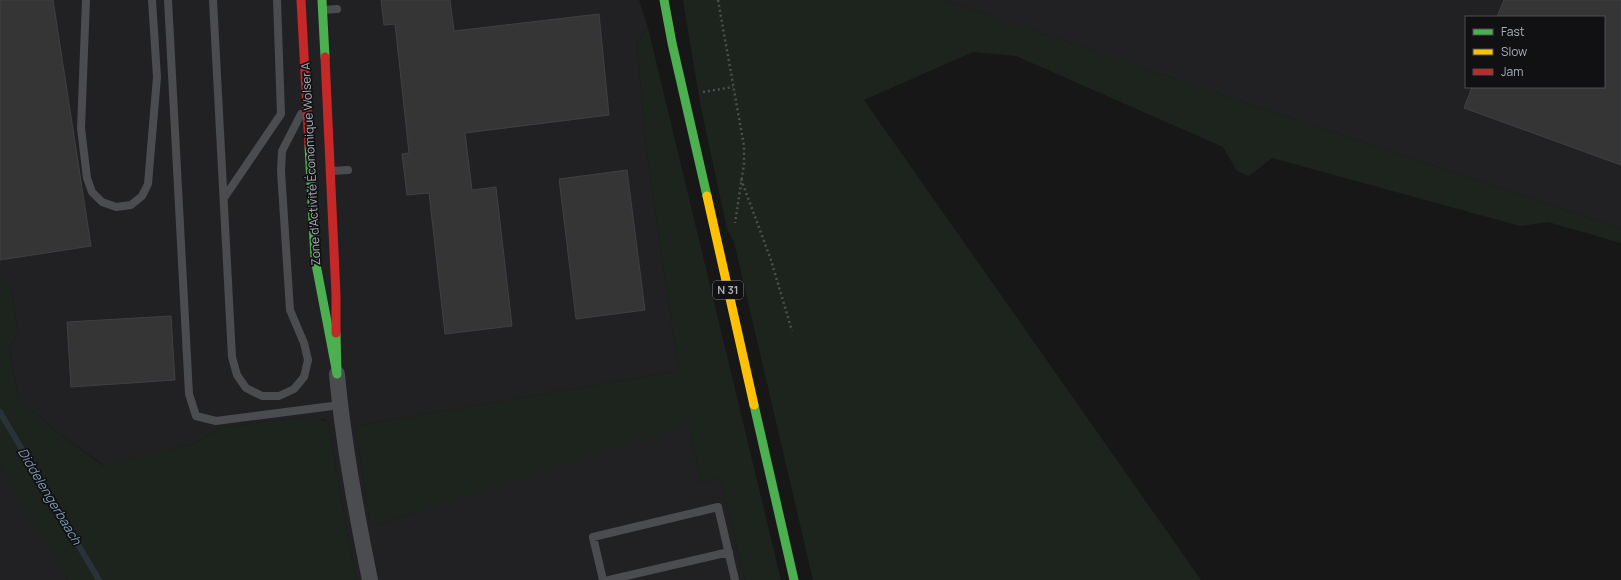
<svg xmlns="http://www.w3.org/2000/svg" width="1621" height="580" font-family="Manrope,sans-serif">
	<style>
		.built { fill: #212123; fill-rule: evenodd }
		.green { fill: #1d241e }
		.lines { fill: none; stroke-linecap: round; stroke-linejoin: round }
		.stream { stroke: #2a3239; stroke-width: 6 }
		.building { fill: #353536; stroke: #3f4043 }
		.path { stroke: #4d4e52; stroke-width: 2.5; stroke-dasharray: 2 3; stroke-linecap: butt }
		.lane { stroke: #4b4c50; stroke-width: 8 }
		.street { stroke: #4b4c50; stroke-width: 16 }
		.fast { stroke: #4caf50; stroke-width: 9 }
		.slow { stroke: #ffc107; stroke-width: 9 }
		.jam { stroke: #c62828; stroke-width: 9 }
		.labels { text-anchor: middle; stroke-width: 3.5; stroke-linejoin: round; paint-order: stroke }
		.shield { fill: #111113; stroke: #7b7e86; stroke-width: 1 }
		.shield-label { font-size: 11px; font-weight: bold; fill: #a8adb8 }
		.street-label { font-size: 12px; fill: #a8adb8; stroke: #111113 }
		.water-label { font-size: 13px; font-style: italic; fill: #7f9bb3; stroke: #111113 }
	</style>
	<rect width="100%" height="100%" fill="#171717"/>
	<path class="built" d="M0,0h639l9,28 -11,15 10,112 32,216 -324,55 16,101 318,-103 12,58 20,-3 24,101h-388l-10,-48 -19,-110 -5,-3 -10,1 -9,-3 -82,10 -30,17 -89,21 -46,-33 -39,-34 -9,-50 9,-17 -7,-42 -11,-12z
		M942,0h679v229zM1466,17h138v70h-138z
		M0,467l45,74 22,39h-67z"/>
	<path class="green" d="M683,0h259l679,229v14l-73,-21 -28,4 -248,-68 -23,18 -12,-5 -14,-24 -207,-91 -43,-4 -109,48 337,480h-388l-79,-338 -7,-13 -26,-121z
		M648,28l133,552h-36l-24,-101 -20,3 -12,-57 -318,102 -16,-101 324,-55 -32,-216 -10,-112z
		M0,277l11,12 7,42 -9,17 9,50 39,34 45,33 90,-21 30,-17 82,-10c9,3 17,1 24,5l19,110 10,48h-290l-67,-113z"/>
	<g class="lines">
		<path class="stream" d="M0,412l99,168"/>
	</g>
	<path class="building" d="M0,0h53l38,246 -91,14z
		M381,0h69l4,31 145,-17 10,101 -144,18 7,57 24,-3 16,139 -67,8 -16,-141 -22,2 -5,-41 7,-1 -14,-129 -11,1z
		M1504,0h117v165l-157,-57 8,-21h132v-70h-107z
		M627,170l18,140 -69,9 -17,-140z
		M171,316l4,64 -104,7 -4,-65z"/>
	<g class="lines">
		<path class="path" d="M718,0l26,146v18l-9,59
			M703,92l30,-5
			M741,179l30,81 21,71"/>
		<path class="lane" d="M86,0l-5,128 6,50 5,14 10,10 14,5 15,-2 11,-9 6,-12 9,-107 -5,-77
			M168,0l21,394 7,22 20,5 124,-16
			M213,0l19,357 5,18 9,13 16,8h17l15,-7 10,-12 4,-17 -4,-17 -14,-33 -9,-139 1,-20 19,-37
			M323,10l14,-1
			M331,171l17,-1
			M224,198l57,-84 -4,-114
			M603,580l-10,-43 125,-30 17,73
			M609,580l120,-28"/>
		<path class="street" d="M337,374c6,69 19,138 33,206"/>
		<path class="fast" d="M322,0l3,57
			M664,0l8,43 35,153
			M309,146l6,113 22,115 -1,-41
			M754,405l40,175"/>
		<path class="slow" d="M707,196l47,209"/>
		<path class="jam" d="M301,0l8,146
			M325,57l11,238v38"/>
	</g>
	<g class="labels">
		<rect class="shield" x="713" y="281" width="30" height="18" rx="3"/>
		<g class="shield-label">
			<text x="728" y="294">N 31</text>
		</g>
		<g class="street-label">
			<text transform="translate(311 164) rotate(-93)" y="4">Zone d'Activité Économique Wolser A</text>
		</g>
		<g class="water-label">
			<text transform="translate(50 496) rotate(59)" y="5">Diddelengerbaach</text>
		</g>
	</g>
	<rect x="1465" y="16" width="140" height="72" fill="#111113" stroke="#4d4f55"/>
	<rect x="1473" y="29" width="20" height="6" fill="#4caf50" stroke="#4d4f55"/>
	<text x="1501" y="36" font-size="12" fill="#a8adb8">Fast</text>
	<rect x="1473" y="49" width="20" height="6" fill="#ffc107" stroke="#4d4f55"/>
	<text x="1501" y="56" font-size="12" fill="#a8adb8">Slow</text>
	<rect x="1473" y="69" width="20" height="6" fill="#c62828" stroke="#4d4f55"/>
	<text x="1501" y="76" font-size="12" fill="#a8adb8">Jam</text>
</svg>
